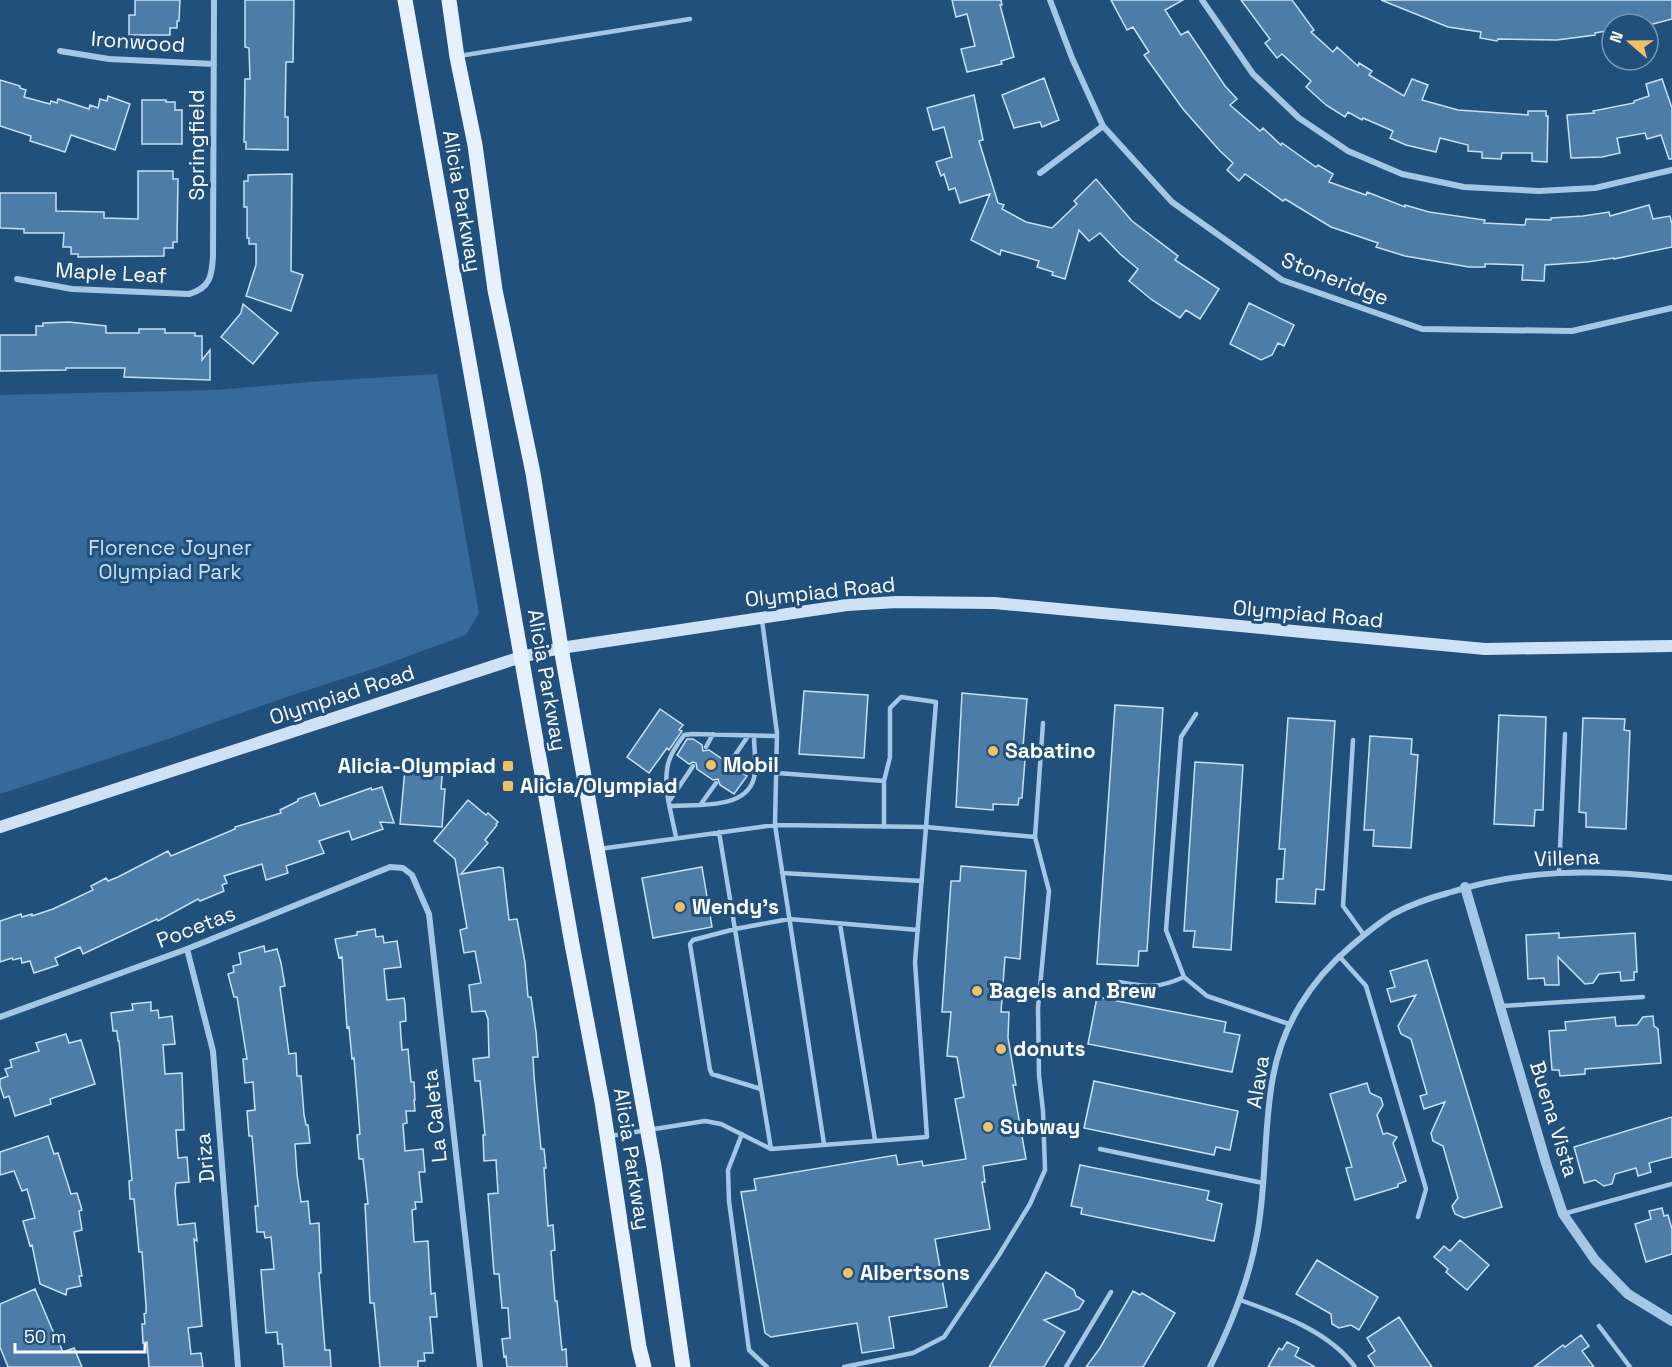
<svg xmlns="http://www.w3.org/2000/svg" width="1672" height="1367" font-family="'Space Grotesk',sans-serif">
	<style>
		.green { fill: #356a9b }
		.building { fill: #4e7ca8; stroke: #c8e0f5; stroke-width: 1.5 }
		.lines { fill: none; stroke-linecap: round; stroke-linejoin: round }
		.service { stroke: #a5c7e6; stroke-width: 4.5 }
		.minor { stroke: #a5c7e6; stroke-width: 6 }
		.tertiary { stroke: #a5c7e6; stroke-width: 10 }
		.secondary { stroke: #cfe2f5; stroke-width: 12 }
		.primary { stroke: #e6f1fd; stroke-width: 15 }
		.poi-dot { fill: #f2c067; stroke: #21507d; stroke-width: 2 }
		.labels { text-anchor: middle; stroke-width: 6; stroke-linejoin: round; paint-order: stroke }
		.street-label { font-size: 21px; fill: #fff; stroke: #21507d }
		.park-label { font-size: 21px; fill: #c8e0f5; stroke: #21507d }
		.poi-label { font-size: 21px; font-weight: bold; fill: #fff; stroke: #21507d; text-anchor: start }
	</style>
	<rect width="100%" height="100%" fill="#21507d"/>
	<path class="green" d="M437,374l42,239 -13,22 -93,34 -84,27 -124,44 -165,54v-399l216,-5 106,-9z"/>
	<path class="building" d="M135,0h45l-1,21h-2v7h-7v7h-41v-20h6z
		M245,0h49l-1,62h-7l-1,55h3v33l-42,-1v-7h-2l1,-63h5l-1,-31 -4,-1z
		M952,0h49l1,5h-2l14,52 -13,4 1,3 -35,8 -6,-23 14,-3 -8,-32 -11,3z
		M1111,0h72l-18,10 16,25 7,-4 37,55 12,13 -7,6 30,26 3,-3 18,17 1,-2 34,24 2,-2 15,9 -4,8 37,13 1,-3 38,15v-2l24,7 56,8 -1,3 41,2 1,-6 25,1v-2l32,-2 26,-4 1,4 39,-11 4,14 17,-3 2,9v22l-58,12v-1l-27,4 -42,3 -1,16 -22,-1 1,-15 -31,-1h-7v3h-16l-64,-11 -29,-9 2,-4 -47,-16 -46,-28 -2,2 -38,-27 -6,7 -12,-11 6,-7 -13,-12 -37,-42 -39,-54 5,-3 -16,-25 -6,3z
		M1241,0h51l22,30 -3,2 22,20 4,-5 21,19 1,-3 13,8 -3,4 35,21 8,-17 16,6 -6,15 36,10 70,5v-4h18v5h2l-1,46 -15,-1v-8h-30l-1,6 -19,-1v-6l-14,-1v-6l-28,-7 -4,14 -30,-7 -16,-7 3,-7 -30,-13 -1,2 -14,-8 -3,5 -19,-12 -20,-18 5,-6 -29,-27 -5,4 -12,-15 5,-4z
		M1381,0h291v19l-19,5h-41v6l-17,3v2l-38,5 -59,-1 -1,2 -17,-3 1,-6 -33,-5z
		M1044,78l15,42 -17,7 -2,-5 -26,6 -12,-33z
		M1662,79l10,29v51h-3l-8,-24 -14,4 -2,-6 -28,5 3,15 -18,4 -31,1 -4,-43 27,-2 -1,-2 41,-8v-2l15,-5 -3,-12z
		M0,80l20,6v2l6,2 -2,7 26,7 1,-3 6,2 1,-4 31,10 1,-4 8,3 2,-9 7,2 1,-5 22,8 -15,46 -44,-15 -6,17 -35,-11 1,-5 -31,-10z
		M974,95l9,45 -4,1 19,62 6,2 -2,4 24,13 26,6 25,-24 -3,-3 22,-22 36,42 46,35 -3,4 44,29 -19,30 -14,-9 -6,8 -28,-18 -23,-19 9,-12 -18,-15 -20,-21 -11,8 -10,-11 -14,49 -13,-4 1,-3 -16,-5 2,-6 -38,-11 -1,5 -29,-15 19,-46 -30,9 -5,-15 -6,2 -5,-16 -3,2 -5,-14 16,-5 -8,-30 -11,3 -6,-22z
		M142,100h24v2h9v8h7v34h-40z
		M138,171h35v8h5l-1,63h-4v6h-9v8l-86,1v-3h-7v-7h-8l1,-14h-40v-4l-24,-1v-35h56v18l48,1v6l34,1z
		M292,174l-1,97 12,4 -12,36 -45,-15 10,-31v-21h-7v-6h-2v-31h-3v-26h4v-6z
		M1249,303l45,22 -10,21 -6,-3 -6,12 -11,5 -31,-16z
		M243,304l35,29 -25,31 -32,-27 20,-24z
		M69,322l37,4v7h33v-4h26v4h30v3h7v24l8,-10v30l-86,-3 1,-9h-59v2l-66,1v-36h36v-9h7v-3z
		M804,691l64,4 -4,63 -65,-4z
		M962,693l65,6 -4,48h3l-4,51h-3l-1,7 -25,-1v6l-37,-3z
		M1115,705l48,3 -16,243h-8l-1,15 -41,-2z
		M660,709l23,16 -4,5 3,1 -13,19 -2,-2 -18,25 -22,-16z
		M1499,715l47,2 -3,93h-8l-1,16 -40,-2z
		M1288,718l47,3 -11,169 -8,-1 -1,15 -39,-2 1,-23h6l2,-30h-6z
		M1583,718l42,1 -1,11 6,1 -4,98 -40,-2v-14l-7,-1z
		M1370,736l42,3 -1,15 7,1 -7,93 -38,-2 1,-16h-10z
		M687,739h6l9,6 1,6 6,-1 16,11 1,6h7l14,9 -13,18 -14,-9 -2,-6 -5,1 -16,-11 -1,-6 -3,-1 -4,2 -12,-9z
		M1195,762l48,3 -12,185 -38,-3 2,-16h-11z
		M425,766l18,1 -2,22h4l-3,38 -42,-3 5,-55h19z
		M382,787l12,36 -14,-1 3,7 -31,11 -3,-9 -30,10 5,12 -38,13 2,7 -22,7 -4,-16 -38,12 3,7 -5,2 2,6 -24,10 -2,-2 -40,22 -1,-2 -74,35 -3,-7 -25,11 3,7 -24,8 -4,-12 -8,2 -1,-5 -8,2 -1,-2 -12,4v-41l21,-7 1,3 10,-3v2l21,-7 40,-19 -2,-4 15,-8 2,3 10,-4 50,-26 3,5 64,-27v-2l46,-14 -1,-3 18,-9v-2l17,-6 5,13 51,-18 1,2z
		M468,800l18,15 2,-2 10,9 -2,2 1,1 -12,15 3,3 -27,31 38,-7 4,1 6,52 8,-1 8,43 3,35h3l5,35 2,25h-5l1,19 7,73h3l2,19h-2l4,58 5,-1 2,25 -4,1 4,50h2l5,49 4,-1 1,18h-60l-1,-11 -2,1 -2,-18 8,-1 -2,-30h-6l-3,-34h-5l-6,-80 10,-1 -2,-33 -12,1 -1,-26h2l-5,-54h-5l-2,-22 16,-2 -1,-38 -3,-8 -13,1 -3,-27 12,-2 -6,-32 -11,2 -4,-23 7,-2 -12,-69 -21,-18z
		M961,866l65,5 -6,88 -15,-2 -4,55h8l-1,26 8,47h-3l13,74 -43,7 2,16h-3l8,47 -55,10 12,68 -58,10 5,31 -32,5 -5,-30 -86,14 -6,-4 -24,-141 15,-2 -2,-11 142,-24 2,10 24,-4 1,5 43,-7 -11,-60 9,-2 -7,-40 -10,-1 4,-44h-9l9,-131h9z
		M702,867l10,60 -59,11 -11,-60z
		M375,929l1,8 7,-1 1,7 13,-2 4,26 -17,2 3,31 17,-2 1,6 1,17 -6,1 2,28 6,-1 3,33h3l1,18h-1l1,11h-9l1,12 -4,1 2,27 18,-2 2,23h-6l3,30h-7l1,7 -4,1 2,32 14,-1 3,53 4,-1 2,24h-7l3,36h-9l1,8h-7v6h-38l-6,-64h-4l-5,-99h3l-5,-45h-4l-2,-24 3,-1 -6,-76 -2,1 -3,-32 -2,1 -5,-71 -3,1 -4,-19 22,-4v-3z
		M1559,933v5l76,-5 2,39h-3v8l-13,1 -1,-9 -21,2 -6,9 -8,1 -27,-27 1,28h-14l-1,-7 -16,1 -2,-44z
		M264,946l1,6 12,-3 4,14 4,23 -5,1 9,67 7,-1 1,23h4l3,39 2,10h2l2,18 -15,1 2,30 4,28 7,-1 2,23 9,-1 2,50h-2l6,77h5l1,17h-47l-2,-23h-4l-1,-12 -11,1 -5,-63 13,-1 -3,-32 -6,1 -1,-6h-7l-2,-26h3l-6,-70h-3l-2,-25 8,-1 -2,-28 -8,1 -2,-24h4l-10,-62h-3l-6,-23 6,-2 -1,-6 8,-2 -2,-11z
		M1427,960l75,247 -38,11 -9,-4 -3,-8 6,-8 -15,-52 -10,-5 -2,-8 14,-31 -21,7 -4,-13 7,-2 -16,-55 -10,-5 -3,-8 18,-31 -25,7 -4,-13 8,-2 -5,-16z
		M1097,997l129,25 -2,10 16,3 -8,37 -144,-28z
		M151,1002v9l7,-1 1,8 13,-2 3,28 -12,1 2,29 17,-1 2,57h-8l2,28 9,-1 2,25 -13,1 -1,8 3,34 17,-2 2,18 -3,-2 8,87 -14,2 3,26 10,-1 2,14h-54l-2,-25 -4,1 -1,-19h3l-1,-10 2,-1v-8l-4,-53h-3l-5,-53h-4l-1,-18 3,-1 -13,-139h-1l-1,-10h-4l-2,-18 22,-3 -1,-6z
		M1653,1016l1,10 4,3 3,34 -76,6v5l-25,2 -1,-6h-7l-3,-39 17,-1 -1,-8 50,-5 1,9 21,-1 6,-8z
		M66,1034l3,9 12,-3 14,44 -45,15 1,5 -36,12 -6,-20 -5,2 -4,-12v-7l8,-3 -3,-7 7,-2 -2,-7 29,-9 -3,-8z
		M1094,1081l144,30 -8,39 -14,-3 -2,8 -130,-27z
		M1367,1083l3,10 11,5 2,7 -6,10 6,19 4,-1 10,4 -4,6 13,38 -8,3v3l-43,13 -9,-32 6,-1 -22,-73z
		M1672,1117v40l-23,6 2,9 -13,4 -2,-8 -21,6 -3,10 -8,2 -9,-6 -11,3 -10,-36z
		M48,1136l6,18 4,-1 13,41 6,-1 5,17 -3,1 3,19 -8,2 8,44h-3l2,10 -14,3 -1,6 -26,-11 -8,-39 -2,1 -7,-25 12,-3 -8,-29 -5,2 -8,-20 -14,4v-23z
		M1080,1165l129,26 -2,9 15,4 -8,37 -133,-27 1,-6 -11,-2z
		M1662,1208l2,8 4,-1 4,14v25l-26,8 -11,-38 16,-5 -2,-8z
		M1460,1240l29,25 -22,25 -21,-18 2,-3 -14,-12 10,-11 6,5z
		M1317,1260l61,37 -19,33 -8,-5 -12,3 -7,-4 -1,-10 -35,-20z
		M1046,1272l28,18 2,6 8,5 -5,8 -35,11 21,12 -21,35h-55z
		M35,1289l23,54h1l4,9 11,-4 8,19h-74l-8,-20v-43z
		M1133,1291l7,4 2,-2 33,20 -32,54h-57l14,-19z
		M1399,1317l20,31 13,19h-57l-7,-11 7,-5 -8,-13z
		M1581,1335l8,11 -7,5 12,16h-60l29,-22 2,2z
		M1287,1342l12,6 -4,8 20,11h-47l11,-19 3,2z"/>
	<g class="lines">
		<path class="service" d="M459,56l231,-37
			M762,620l15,113 -2,92 49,319
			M1353,740l-10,166 21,29
			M706,747l7,-13
			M729,764l19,-28
			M777,773l107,8 6,-24v-49l11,-11 35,5 -10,125 109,10 14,54 -11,117 1,67 4,36 2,59 -15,34 -31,51 -55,82 -31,16 -69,14
			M884,781v46
			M670,800l23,-34
			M701,804l15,-21
			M671,806c26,-2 75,4 83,-28 3,-12 0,-29 0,-42
			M719,832l52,317
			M676,837c-4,-21 -12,-46 -9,-67 1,-13 10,-25 17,-35l8,-1 85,2
			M1035,837l8,-114
			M599,849l176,-24 151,2 -11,135 12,175 -156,12 -50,-25 -16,-3 -95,15
			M1559,872l6,-138
			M782,873l140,8
			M840,924l35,216
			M1339,956l27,30 60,203 -8,28
			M1184,977l-18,-47 15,-193 15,-23
			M1120,982c27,5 37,7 64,-5l23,19 82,28
			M1502,1006l141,-9
			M761,1089l-49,-15 -2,-4 -20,-126 3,-4 42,-11 54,-10 129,11
			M742,1134l-14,36 1,31 20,149 18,17
			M1100,1149l163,34
			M1563,1214l109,-30
			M1240,1300c40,14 90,32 115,67
			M1599,1326l31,41
			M1066,1367l45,-75"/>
		<path class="minor" d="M1050,0l22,58 31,68 69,76 110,78 140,49 150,2 100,-23
			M1202,0l51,74 46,44 49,33 54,23 62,13 75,4 56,-3 77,-18
			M60,51l49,8 105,5
			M1040,173l63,-47
			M17,279l55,10 117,5c21,-6 23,-18 24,-38l1,-256
			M187,949l26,102 25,316
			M0,1017l187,-68 203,-82 13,1 9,7 17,39 51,453
			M1210,1367c21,-42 39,-86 47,-132 10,-52 6,-106 16,-158 9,-51 37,-96 77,-130 13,-11 28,-24 43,-33 17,-9 36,-16 55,-21 76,-24 145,-24 224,-15"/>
		<path class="tertiary" d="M1465,887l81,276 17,51 32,46 33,34 44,27"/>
		<path class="secondary" d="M0,827l521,-170 40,-9 286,-43 50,-3 97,1 491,46 187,-3"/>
		<path class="primary" d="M405,0l167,944 30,158 37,245 5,20
			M449,0l8,57 18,88 20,145 38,183 28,175 93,518 29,201"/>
	</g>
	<g class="poi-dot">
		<circle cx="993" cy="751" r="6"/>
		<circle cx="711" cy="765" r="6"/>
		<rect x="502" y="760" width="12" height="12" rx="3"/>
		<rect x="502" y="780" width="12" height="12" rx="3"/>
		<circle cx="680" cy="907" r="6"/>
		<circle cx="977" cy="991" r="6"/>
		<circle cx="1001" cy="1049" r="6"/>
		<circle cx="988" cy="1127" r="6"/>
		<circle cx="848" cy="1273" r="6"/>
	</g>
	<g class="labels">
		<g class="street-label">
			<text transform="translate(138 42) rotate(4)" y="7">Ironwood</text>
			<text transform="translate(197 145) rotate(-90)" y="7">Springfield</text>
			<text transform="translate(462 201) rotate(80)" y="7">Alicia Parkway</text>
			<text transform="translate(111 273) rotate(3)" y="7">Maple Leaf</text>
			<text transform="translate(1335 279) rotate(21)" y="7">Stoneridge</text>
			<text transform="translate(820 592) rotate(-6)" y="7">Olympiad Road</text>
			<text transform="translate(1308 614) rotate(5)" y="7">Olympiad Road</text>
			<text transform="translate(547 680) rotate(80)" y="7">Alicia Parkway</text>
			<text transform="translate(342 695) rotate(-18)" y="7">Olympiad Road</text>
			<text transform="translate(1567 858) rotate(-2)" y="7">Villena</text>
			<text transform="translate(196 927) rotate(-21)" y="7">Pocetas</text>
			<text transform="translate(1258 1082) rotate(-81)" y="7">Alava</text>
			<text transform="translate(435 1116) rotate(-96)" y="7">La Caleta</text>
			<text transform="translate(1554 1119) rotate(73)" y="7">Buena Vista</text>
			<text transform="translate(205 1158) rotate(-95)" y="7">Driza</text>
			<text transform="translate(632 1159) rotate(81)" y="7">Alicia Parkway</text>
		</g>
		<g class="park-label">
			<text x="170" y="555">Florence Joyner<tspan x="170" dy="24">Olympiad Park</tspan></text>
		</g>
		<g class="poi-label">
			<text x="1005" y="758">Sabatino</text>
			<text x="723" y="772">Mobil</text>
			<text x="496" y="773" text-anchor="end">Alicia-Olympiad</text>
			<text x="520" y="793">Alicia/Olympiad</text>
			<text x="692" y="914">Wendy's</text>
			<text x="989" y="998">Bagels and Brew</text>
			<text x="1013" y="1056">donuts</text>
			<text x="1000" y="1134">Subway</text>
			<text x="860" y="1280">Albertsons</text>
		</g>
	</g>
	<g transform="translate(1630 42) rotate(290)"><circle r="28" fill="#21507d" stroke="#7a96b1" stroke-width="1.5"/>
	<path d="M0-4.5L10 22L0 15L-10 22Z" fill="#f2c067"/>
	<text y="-9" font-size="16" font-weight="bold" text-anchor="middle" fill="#ffffff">N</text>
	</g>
	<path d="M15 1343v9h130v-9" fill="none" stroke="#ffffff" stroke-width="3"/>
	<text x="24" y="1343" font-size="18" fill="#ffffff" stroke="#21507d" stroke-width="4.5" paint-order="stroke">50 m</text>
</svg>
